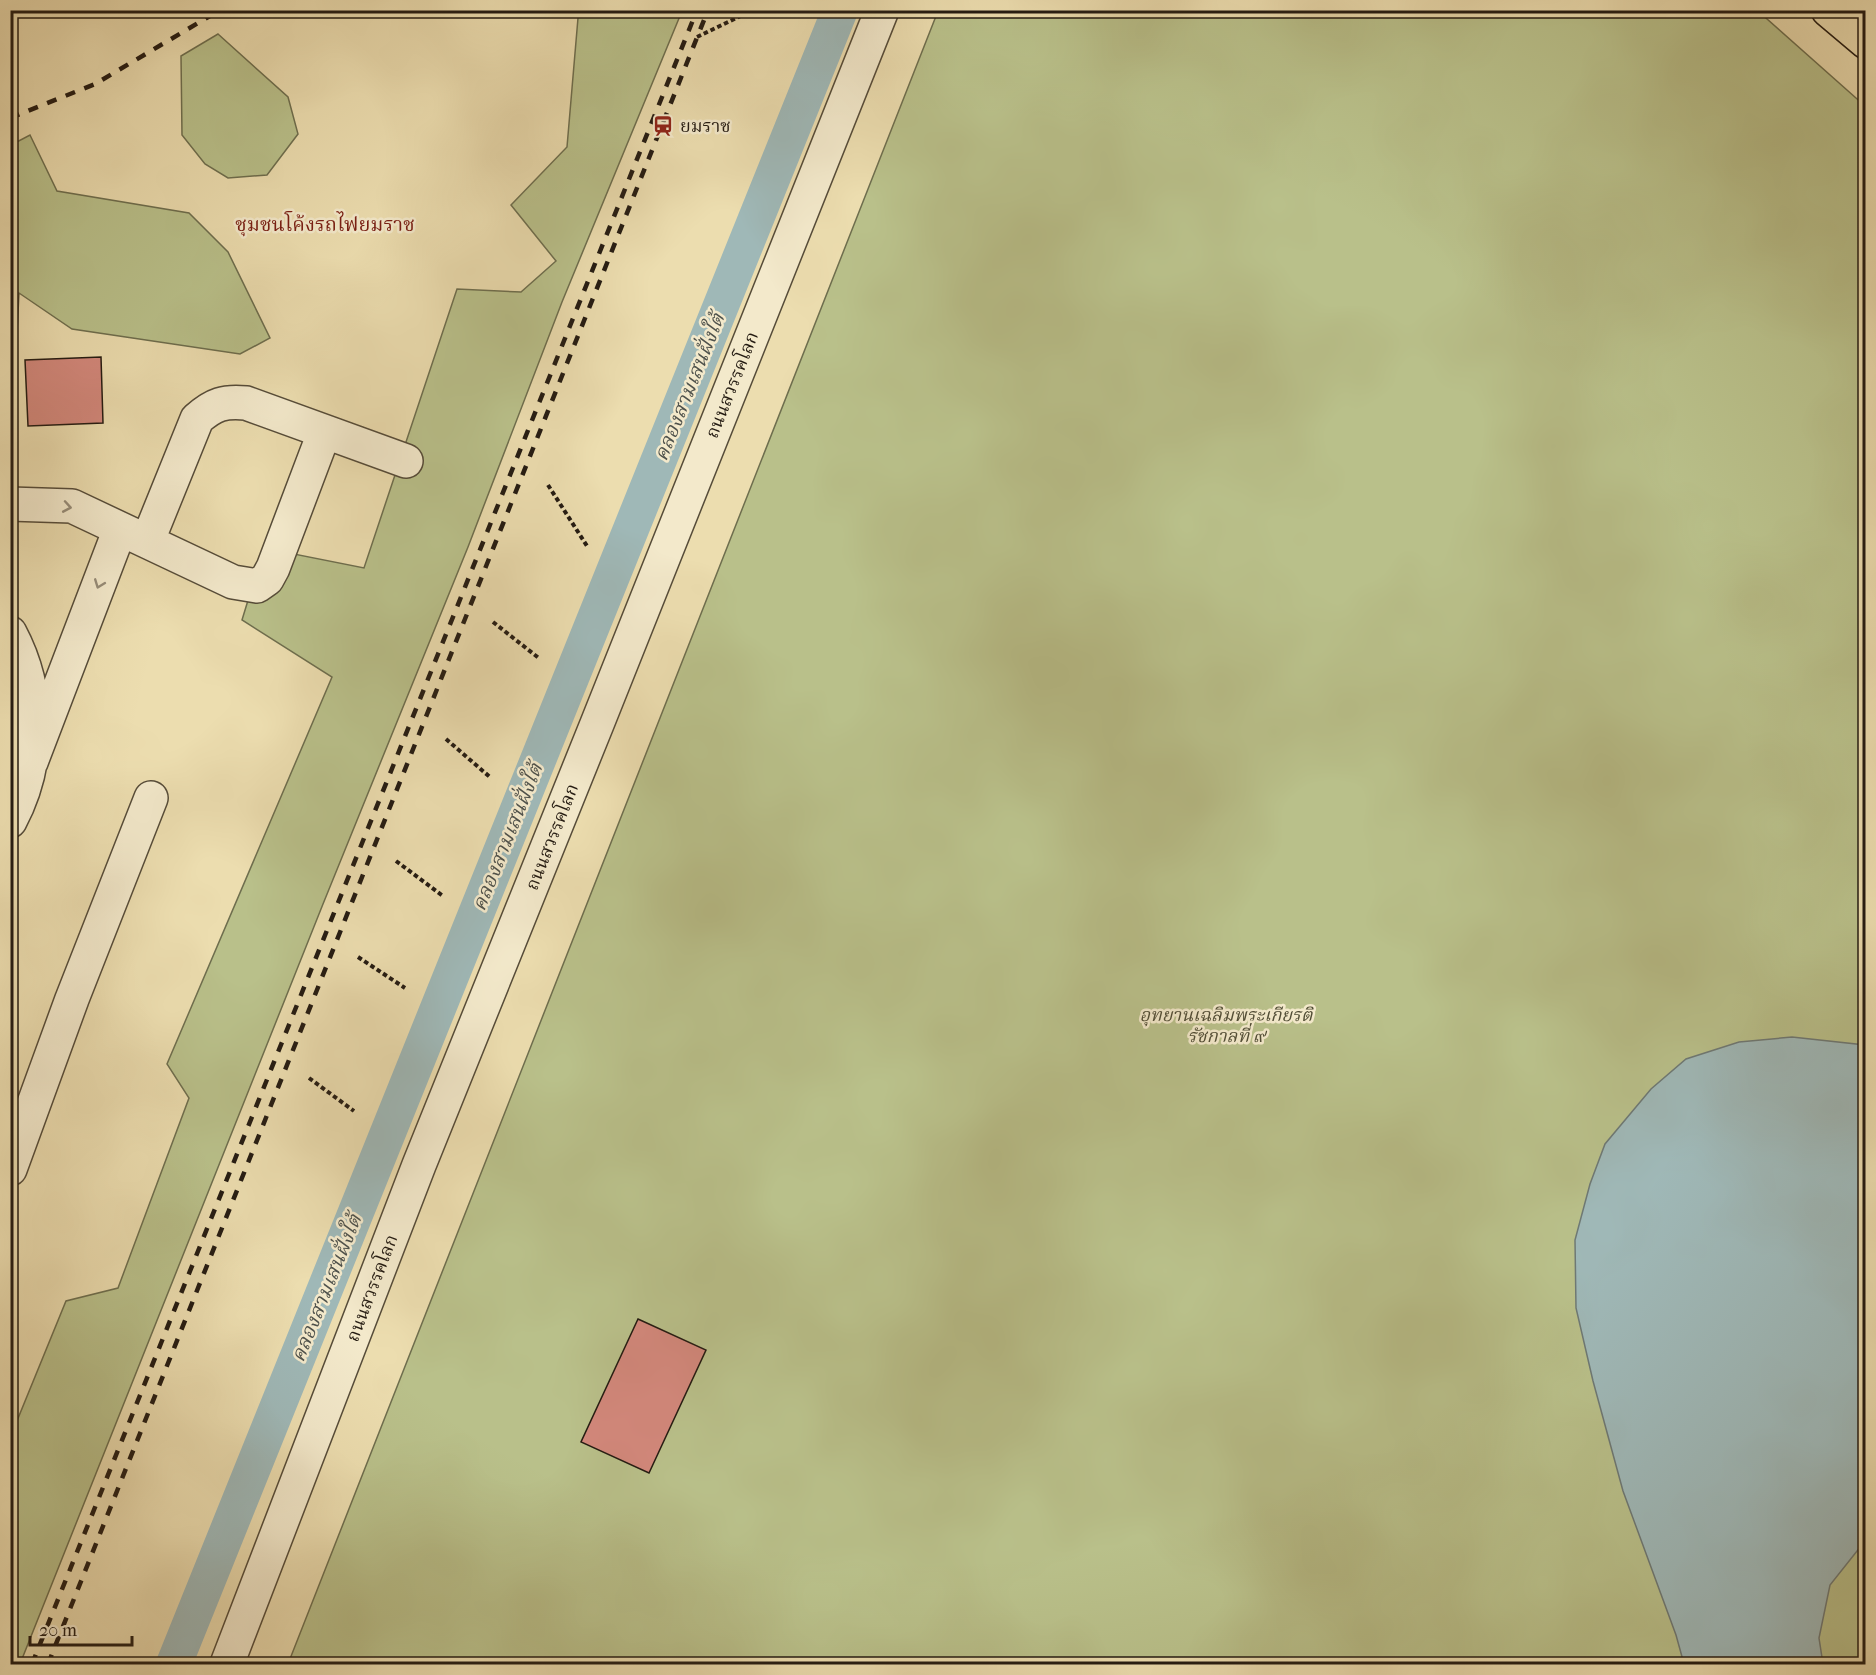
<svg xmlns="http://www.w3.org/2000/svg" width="1876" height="1675" font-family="'IM FELL French Canon','Noto Serif Thai',serif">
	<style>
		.green { fill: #b9c08a; stroke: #6e6e4e; stroke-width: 1.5 }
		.water { fill: #9fb8b7; stroke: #6e7975; stroke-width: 1.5 }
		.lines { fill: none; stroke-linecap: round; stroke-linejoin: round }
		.canal { stroke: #9fb8b7; stroke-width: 36 }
		.building { fill: #d3887c; stroke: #241b12; stroke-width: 1.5 }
		.minor-casing { stroke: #564c39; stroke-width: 36 }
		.major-casing { stroke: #241b12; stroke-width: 36 }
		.path { stroke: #241b12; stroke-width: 4; stroke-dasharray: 4.5 3; stroke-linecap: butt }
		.minor { stroke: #f3e9cb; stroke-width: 33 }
		.major { stroke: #ecddaf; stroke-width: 33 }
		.rail { stroke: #241b12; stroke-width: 4.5; stroke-dasharray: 10 10; stroke-linecap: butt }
		.oneway { stroke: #968c78 }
		.labels { text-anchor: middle; stroke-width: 5; stroke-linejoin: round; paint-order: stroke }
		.poi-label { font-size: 18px; fill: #241b12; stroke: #f3e9cb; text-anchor: start }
		.street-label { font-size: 18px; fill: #241b12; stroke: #f3e9cb }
		.park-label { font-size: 18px; font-style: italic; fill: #514d36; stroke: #f3e9cb }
		.neighbourhood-label { font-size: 20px; fill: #7a1f14; stroke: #f3e9cb }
		.water-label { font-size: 20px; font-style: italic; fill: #4f524c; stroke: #f3e9cb }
	</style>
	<rect width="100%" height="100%" fill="#ecddaf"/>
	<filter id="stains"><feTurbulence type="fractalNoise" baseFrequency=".00333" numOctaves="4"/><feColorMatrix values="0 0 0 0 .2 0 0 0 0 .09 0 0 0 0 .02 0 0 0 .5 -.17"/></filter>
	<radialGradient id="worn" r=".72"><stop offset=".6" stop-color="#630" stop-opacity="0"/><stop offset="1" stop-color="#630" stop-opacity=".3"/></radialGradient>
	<path class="green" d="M584,11h98l-120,291 -94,245 -145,357 -303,760h-10v-226l56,-137 52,-13 71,-190 -22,-34 165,-387 -90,-57 22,-72 100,20 93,-279 64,3 35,-31 -45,-56 56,-58 11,-129z
		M938,11h820l107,95v1558h-1577z
		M218,34l70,63 10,37 -31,41 -39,3 -23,-14 -23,-29 -1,-79z
		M30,135l27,56 132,22 39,39 42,86 -30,16 -168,-25 -53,-36 -8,155v-303z"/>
	<path class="water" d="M1792,1037l73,8v496l-35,44 -11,53 4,26h-139l-8,-29 -53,-144 -30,-110 -17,-73 -1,-68 15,-56 15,-40 46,-55 35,-30 53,-17z"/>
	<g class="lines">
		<path class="canal" d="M174,1664l666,-1654"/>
	</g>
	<path class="building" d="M101,357l2,66 -75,3 -3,-66z
		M638,1319l68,31 -57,123 -68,-31z"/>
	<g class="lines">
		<g class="minor-casing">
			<path id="minor" d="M10,504l62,2 161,76 24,4 10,-7 6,-11 51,-135
				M148,540l49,-121c17,-15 27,-18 49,-16l160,58
				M10,633c31,58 31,130 0,188
				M31,762l89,-233
				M10,1169l62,-170 79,-201
				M227,1664l192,-499 178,-441 285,-714"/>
		</g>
		<g class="major-casing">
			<path id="major" d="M1828,10l38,32"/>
		</g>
		<path class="path" d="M697,37l56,-27
			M548,485l39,61
			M493,622l47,37
			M446,739l45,39
			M396,861l47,35
			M358,957l47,31
			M309,1078l45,33"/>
		<use href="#minor" class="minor"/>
		<use href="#major" class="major"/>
		<path class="rail" d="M10,118l85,-34 125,-74
			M32,1664l665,-1654
			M48,1664l660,-1654"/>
	</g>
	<defs><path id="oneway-chevron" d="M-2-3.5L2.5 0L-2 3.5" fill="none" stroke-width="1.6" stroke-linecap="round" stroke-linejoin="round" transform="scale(1.5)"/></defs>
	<g class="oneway">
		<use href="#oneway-chevron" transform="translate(67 507) rotate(10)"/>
		<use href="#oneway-chevron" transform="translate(99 584) rotate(111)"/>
	</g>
	<defs>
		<g id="station-bare" transform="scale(1.62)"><path d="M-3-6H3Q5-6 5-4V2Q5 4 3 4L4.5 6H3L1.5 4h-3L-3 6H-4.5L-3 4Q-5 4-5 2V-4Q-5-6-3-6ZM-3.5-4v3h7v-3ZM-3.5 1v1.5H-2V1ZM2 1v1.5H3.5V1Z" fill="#8f2418" stroke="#f3e9cb" stroke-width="2.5" paint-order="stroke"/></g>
	</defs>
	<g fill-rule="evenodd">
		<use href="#station-bare" x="663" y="126"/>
	</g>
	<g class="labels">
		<g class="poi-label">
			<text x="680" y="132">ยมราช</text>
		</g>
		<g class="street-label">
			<text transform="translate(732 385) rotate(-68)" y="6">ถนนสวรรคโลก</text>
			<text transform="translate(552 837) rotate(-68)" y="6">ถนนสวรรคโลก</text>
			<text transform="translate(372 1288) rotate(-69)" y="6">ถนนสวรรคโลก</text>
		</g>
		<g class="park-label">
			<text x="1226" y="1021">อุทยานเฉลิมพระเกียรติ<tspan x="1226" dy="21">รัชกาลที่ ๙</tspan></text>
		</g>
		<g class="neighbourhood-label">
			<text x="325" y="231">ชุมชนโค้งรถไฟยมราช</text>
		</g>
		<g class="water-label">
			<text transform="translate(689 387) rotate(-68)" y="7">คลองสามเสนฝั่งใต้</text>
			<text transform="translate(507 837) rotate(-68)" y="7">คลองสามเสนฝั่งใต้</text>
			<text transform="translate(326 1288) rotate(-68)" y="7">คลองสามเสนฝั่งใต้</text>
		</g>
	</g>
	<rect width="1876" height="1675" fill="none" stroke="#ecddaf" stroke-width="36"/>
	<rect x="12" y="12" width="1852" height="1651" fill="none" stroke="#241b12" stroke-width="3"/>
	<rect x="18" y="18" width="1840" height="1639" fill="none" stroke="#241b12" stroke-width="1.5"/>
	<path d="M30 1636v9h102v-9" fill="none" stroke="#241b12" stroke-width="3"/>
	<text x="39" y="1636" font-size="18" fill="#241b12" stroke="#f3e9cb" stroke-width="4.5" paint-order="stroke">20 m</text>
	<rect width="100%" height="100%" filter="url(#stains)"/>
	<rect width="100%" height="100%" fill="url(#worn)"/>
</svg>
